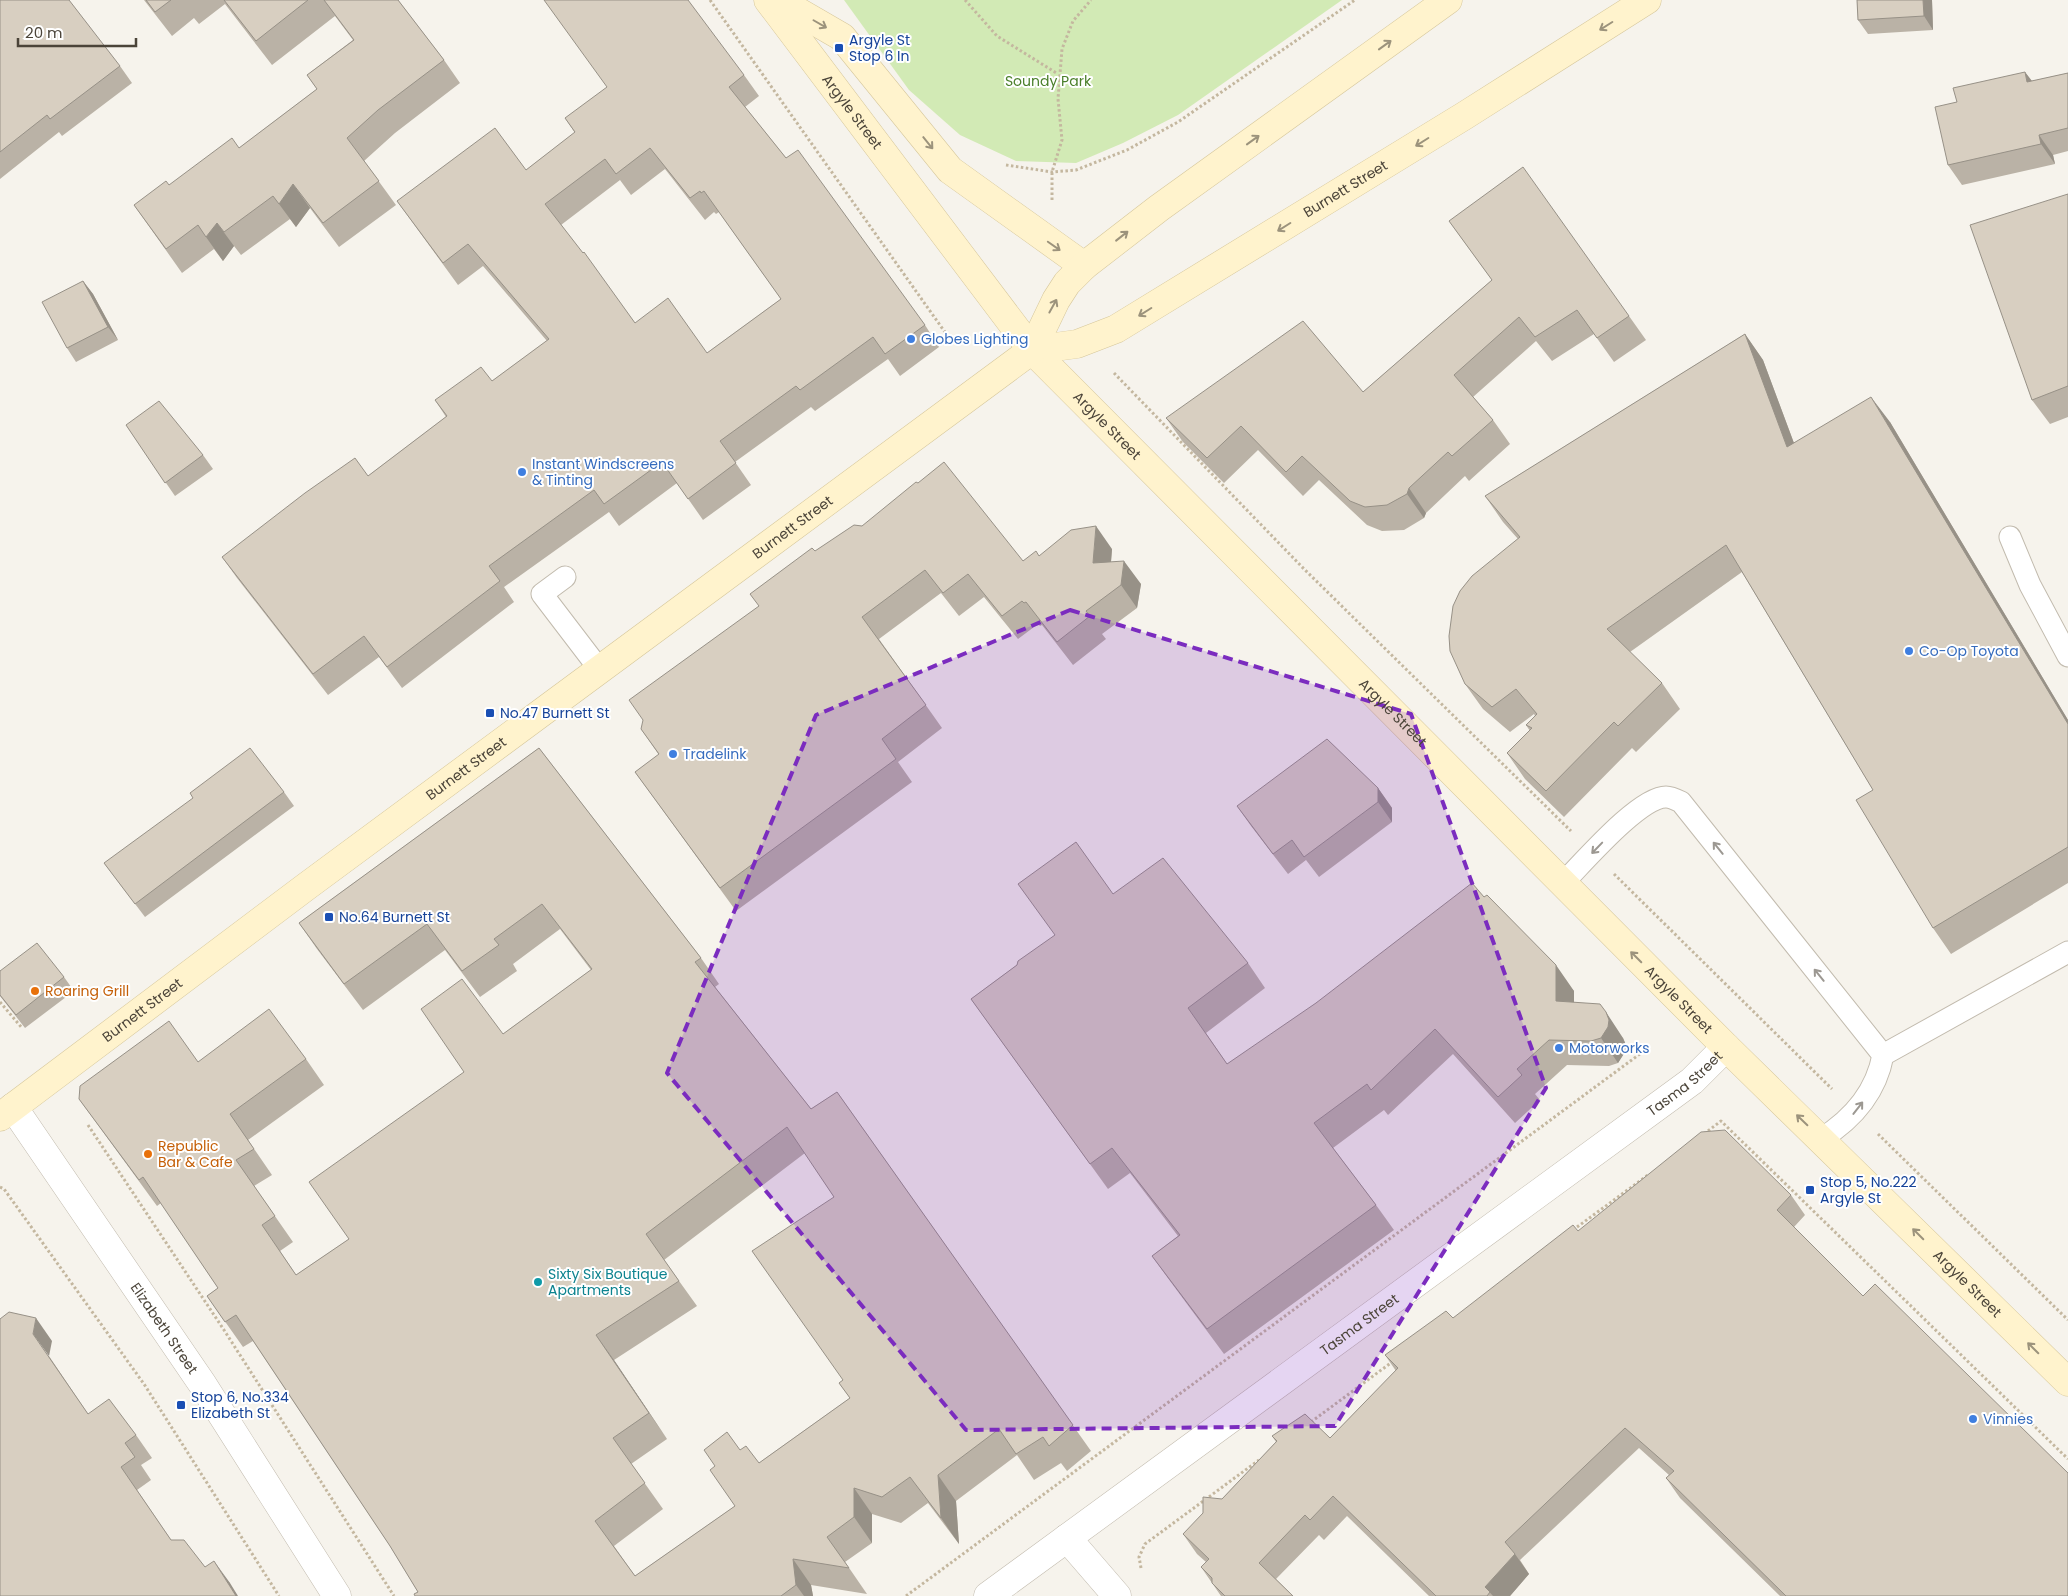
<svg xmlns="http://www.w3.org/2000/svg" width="2068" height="1596" font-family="Poppins,sans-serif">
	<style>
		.green { fill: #d2eab5 }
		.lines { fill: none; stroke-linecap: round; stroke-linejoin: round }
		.lane-casing { stroke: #c2bbae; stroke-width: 23 }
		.street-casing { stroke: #c2bbae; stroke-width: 29 }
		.secondary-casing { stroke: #d6c79b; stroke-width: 29 }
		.path { stroke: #c4b79f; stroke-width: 3; stroke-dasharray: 2.5 2.5; stroke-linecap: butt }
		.lane { stroke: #fff; stroke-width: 21 }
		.street { stroke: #fff; stroke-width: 28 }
		.secondary { stroke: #fff3cd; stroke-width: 28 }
		.wall { fill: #bab2a6; fill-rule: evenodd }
		.shaded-wall { fill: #979187 }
		.building { fill: #d8cfc1; stroke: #979187; fill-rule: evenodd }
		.oneway { stroke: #9c937c }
		.oneway2 { stroke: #9c9892 }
		.marked { fill: #7b2cbf; fill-opacity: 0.2; stroke: #7b2cbf; stroke-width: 4; stroke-dasharray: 10 6; stroke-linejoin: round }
		.transit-dot { fill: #1a4fb4; stroke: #fff; stroke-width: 2 }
		.shop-dot { fill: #3f7fe0; stroke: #fff; stroke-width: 2 }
		.food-dot { fill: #e8710a; stroke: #fff; stroke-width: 2 }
		.culture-dot { fill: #0f9aa8; stroke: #fff; stroke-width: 2 }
		.labels { text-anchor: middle; stroke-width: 4; stroke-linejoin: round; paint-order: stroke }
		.transit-label { font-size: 14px; fill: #164399; stroke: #fff; text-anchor: start }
		.park-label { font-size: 14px; fill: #4a7f2a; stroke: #fff }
		.street-label { font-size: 14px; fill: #4b4439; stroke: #fff }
		.shop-label { font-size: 14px; fill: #366cbe; stroke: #fff; text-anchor: start }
		.food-label { font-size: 14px; fill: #c56008; stroke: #fff; text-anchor: start }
		.culture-label { font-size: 14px; fill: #0d838f; stroke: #fff; text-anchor: start }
	</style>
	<rect width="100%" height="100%" fill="#f6f3ec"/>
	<path class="green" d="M844,0h498l-164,115 -55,28 -47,20 -60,-2 -56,-26 -51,-45z"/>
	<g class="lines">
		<g class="lane-casing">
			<path id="lane" d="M2010,537l20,48 38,71
				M565,577l-23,17 58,76
				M1562,884c21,-21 77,-87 104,-87 5,0 11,3 15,5l202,253c-7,38 -30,64 -62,84
				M1883,1055l185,-103"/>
		</g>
		<g class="street-casing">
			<g id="street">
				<path id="s1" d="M13,1107l190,278 134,211"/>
				<path d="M1067,1538l50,58"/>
				<path id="s2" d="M988,1596l704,-515 34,-34"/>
			</g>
		</g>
		<g class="secondary-casing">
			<g id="secondary">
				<path id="s3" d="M768,0l264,350 694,697 342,335"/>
				<path d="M778,0l64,37 108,133 134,96"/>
				<path id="s4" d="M1032,350l45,-6 39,-15 348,-213 183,-116"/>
				<path id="s5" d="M0,1117l307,-231 725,-536 24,-50 11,-17 17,-17 75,-58 289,-208"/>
			</g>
		</g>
		<path class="path" d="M710,0l237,335
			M965,0l32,36 61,38
			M1006,165l46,7 24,-2 51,-20 51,-28 177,-122
			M1052,200v-28l10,-32 -4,-41 4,-50 11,-28 18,-21
			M1114,373l191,197 266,261
			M1614,874l218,215
			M0,1002l22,26
			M88,1125l136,205 170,266
			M1704,1134l17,-13 347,338
			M1878,1134l190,186
			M0,1187l4,2 140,195 135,212
			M1573,1230l75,-55
			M1311,1422l81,-60
			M1141,1568l-2,-11 6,-13 114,-84
			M906,1596l742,-548"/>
		<use href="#lane" class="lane"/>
		<use href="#street" class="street"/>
		<use href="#secondary" class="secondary"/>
	</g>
	<path class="wall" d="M0,0l120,66 12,17 -70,53 -3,-4 -59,47z
		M144,0h254l46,60 16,23 -65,50 -31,28 32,44 -57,42 -29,-39 -14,19 -6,-8 -49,36 -7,-9 -11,15 -9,-12 -32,24 -48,-68 105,-57 78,-59 -10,-14 46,-35 -18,-24 -63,49 -47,-61 -26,20 -5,-6 -22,18z
		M1857,0h75l1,30 -65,4 -10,-14z
		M2025,72l7,9 36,-8v78l-15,4 2,9 -93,21 -14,-20 9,-63z
		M744,75l15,21 -14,11 41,51 139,167 14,22 -39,29 -12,-17 -73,52 -4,-4 -76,55 16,23 -48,35 -26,-37 -58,43 -10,-14 -105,75 10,15 -112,86 -23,-31 -51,38 -91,-117 -15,-21 146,-81 78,-59 -11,-17 57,-19 55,-40 -64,-75 -25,19 -61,-84 129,-31 49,-37 -10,-15zM665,169l40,51 9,-8 2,2 3,-2 62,87 -74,54 -72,-30 -74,-98 59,-45 11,15z
		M2068,194v223l-18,7 -18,-24z
		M1449,221l180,95 17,24 -32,22 -20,-28 -42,27 -16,-20 -63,56 20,23 17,24 -41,37 -4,-5 -39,37 -2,5 -20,12 -22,1 -15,-6 -48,-45 -16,16 -45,-46 -34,33 -41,-41 -17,-24 197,-26 129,-112z
		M83,281l10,13 25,46 -42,22 -9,-14z
		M1745,334l18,26 31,83 96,-21 178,298v163l-117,71 -18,-26 -60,-138 -131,-218 -112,80 32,31 18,26 -44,43 -4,-4 -68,69 -39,-38 -18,-26 23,-22 -4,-6 9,-9 -1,-2 -24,18 -27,-23 -18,-25 53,-145 -15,-17 -18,-26z
		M126,425l77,30 10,14 -38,27z
		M1112,549l-1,13 30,22 -4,24 -35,26 4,5 -33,26 -31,-40 -2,1 -2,-2 -20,15 -34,-42 -25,19 -18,-23 -62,46 63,89 -44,34 14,20 -176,129 -101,-139 24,-17 -18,-26 118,-123 56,-55 208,10 16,-5z
		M539,748l162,210 18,26 -4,3 96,122 26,-17 254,359 -24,20 -6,-8 -27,17 -17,-25 -61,46 3,43 -31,-41 -27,20 -29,-9v29l-27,19 22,32 -56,-9 2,11h-398l3,-4 -28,-46 -137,-205 -10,6 -36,-51 11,-8 -57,-85 -4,3 -78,-107 119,-37 108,-3 18,26 -76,55 24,35 -18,11 39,56 -13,9 16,24 53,-36 115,-167 39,-38 88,-64 -31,-41 -47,35 4,7 -37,26 -35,-47 -82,60 -46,-61 -18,-26zM805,1153l29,44 9,183 -4,3 11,15 -91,65 -19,-13 -5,56 -100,70 -21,-30 49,-37 -32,-45 36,-25 -53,-79 83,-54 -33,-46z
		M1378,788l14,20v14l-73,55 -13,-17 -18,14 -37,-48 -14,-20z
		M284,792l10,14 -149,111 -41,-54z
		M1113,894l135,69 17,25 -59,45 21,31 257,-167 90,94v11l49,36 3,7 -1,7 -7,11 -9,3 -42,-1 -32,29 5,6 -25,23 -62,-69 -65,61 -4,-5 -51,38 43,57 18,25 -170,124 -54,-73 -18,-25 26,-20 -48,-63 -22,16 -137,-190z
		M0,971l64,6 10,14 -49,37 -25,-32z
		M1791,1195l14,20 -11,12 274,369h-288l-100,-98 -14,-20 3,-3 -30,-27 -119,112 9,14 -19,22h-81l-82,-80 -23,24 -5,-5 -43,44 17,17h-72l-20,-29 5,-5 -9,-8 -14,-20 39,-35 54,-57 -4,-6 58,2 66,-67 -11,-16 68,-37 125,-87z
		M52,1341l-3,15 39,58 48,21 16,23 -11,7 10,15 -14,10 34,50 34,27 25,16 -230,13z"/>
	<path class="shaded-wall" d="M1923,0h9l1,30 -9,-14z
		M2025,72l15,20 -13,-10z
		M2039,135l14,20 2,9 -14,-20z
		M293,184l17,24 -14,19 -17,-23z
		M217,223l17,23 -11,15 -17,-24z
		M83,281l10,13 25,46 -10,-13z
		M1745,334l18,26 42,113 -18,-26z
		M1871,397l19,25 178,298v4z
		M1409,488l17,25 -2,5 -17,-24z
		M1096,526l16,23 -3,37 -16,-23z
		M1124,561l17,23 -4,24 -16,-23z
		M1378,788l14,20v14l-14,-20z
		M1556,965l18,26v35l-18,-25z
		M1606,1012l17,26 3,7 -1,7 -7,11 -17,-25z
		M36,1318l16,23 -3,15 -16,-22z
		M596,1335l18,25 53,79 -18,-26z
		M938,1475l18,26 3,43 -18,-26z
		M854,1488l18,26v29l-18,-26z
		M1515,1554l14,20 -19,22h-17l-8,-9z
		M793,1559l18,26 2,11h-9l-8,-11z
		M214,1561l16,22 8,13h-2z"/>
	<path class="building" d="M0,0h69l51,66 -70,53 -3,-4 -47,37z
		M146,0h25l-16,12z
		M224,0h84l-52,41z
		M324,0h74l46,60 -66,50 -31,28 32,43 -56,42 -30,-39 -14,20 -6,-8 -49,36 -7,-9 -11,14 -8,-12 -32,24 -32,-44 32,-24 3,4 63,-47 7,10 78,-59 -10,-14 47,-35z
		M544,0h144l56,75 -15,12 57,71 12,-8 127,175 -40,29 -12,-17 -73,53 -4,-4 -76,55 16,22 -48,36 -26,-37 -58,42 -10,-14 -105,76 11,15 -113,86 -23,-31 -51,38 -91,-117 83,-64 50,-35 13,18 79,-60 -12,-16 46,-33 11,14 57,-42 -81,-95 -25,19 -46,-62 98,-73 31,42 49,-38 -10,-14 42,-31zM650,148l40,50 10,-7 1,2 3,-2 77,108 -74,54 -39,-55 -33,25 -51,-71 -1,1 -38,-49 60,-45 11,15z
		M1857,0h66l1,16 -66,4z
		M2025,72l2,10 41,-9v55l-29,7 2,9 -93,21 -13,-58 22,-5 -4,-14z
		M1523,167l106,149 -32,22 -20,-28 -42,27 -16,-20 -65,58 39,45 -41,36 -4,-4 -39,36 -2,6 -20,11 -22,2 -15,-6 -48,-45 -16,16 -45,-46 -34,32 -41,-40 137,-97 60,71 129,-112 -43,-59z
		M2068,194v192l-36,14 -62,-175z
		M83,281l25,46 -41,21 -25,-46z
		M1745,334l42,113 84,-50 197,327v123l-135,81 -77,-128 17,-10 -147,-245 -119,84 55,54 -44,43 -4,-4 -68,69 -39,-38 25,-25 -6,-3 11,-11 -21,-25 -24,18 -27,-23 -15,-33 -1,-15 4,-30 7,-15 12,-15 48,-39 -35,-41z
		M159,401l44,54 -38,28 -39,-58z
		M944,462l79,99 13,-10 3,5 32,-26 25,-4 -3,37 31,-2 -3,24 -35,26 4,5 -33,26 -31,-40 -2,1 -2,-2 -20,15 -34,-42 -25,19 -18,-23 -63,47 64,88 -44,34 14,20 -176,129 -85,-116 24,-18 -18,-25 2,-9 -14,-20 130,-94 -9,-12 62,-46 3,3 39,-26 8,1 54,-44 2,1z
		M1327,739l51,49v14l-74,55 -12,-17 -19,14 -36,-48z
		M250,748l34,44 -149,112 -31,-41 89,-65 -3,-5z
		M539,748l162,210 -6,4 116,147 26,-17 236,333 -24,21 -6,-9 -27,17 -17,-25 -61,46 3,43 -31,-41 -28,20 -28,-9v29l-27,20 22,31 -56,-9 3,26 -15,11h-366l-1,-2 4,-2 -28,-46 -154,-231 -11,7 -18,-26 11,-8 -75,-111 -4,3 -60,-81 1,-13 89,-65 29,41 71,-53 37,50 -76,55 24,35 -18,11 39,56 -13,9 34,50 53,-36 -40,-57 155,-110 -43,-63 41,-30 41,55 89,-65 -50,-65 -48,35 5,6 -37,26 -35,-47 -83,60 -45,-61zM787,1127l47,70 -82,54 91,129 -4,3 11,15 -91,65 -13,-17 -6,4 -13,-18 -23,18 11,16 -5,4 25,36 -100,70 -40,-55 50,-38 -32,-45 36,-25 -53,-78 83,-54 -33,-47z
		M1076,842l37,52 50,-36 85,105 -60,45 39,56 89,-61 156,-120 12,14 3,-2 69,70v36l44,3 6,8 3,8 -1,7 -7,11 -10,3 -42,-1 -32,29 5,6 -24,22 -63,-68 -64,61 -4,-6 -53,39 62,82 -169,124 -55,-73 28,-21 -68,-87 -22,16 -119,-165 46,-34 1,-4 37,-26 -37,-51z
		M37,943l27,34 -48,38 -16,-20v-24z
		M1725,1130l66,65 -14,15 86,86 12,-12 193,189v123h-282l-120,-118 8,-7 -49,-43 -120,114 10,12 -30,33 5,5 -3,4h-51l-103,-100 -23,24 -5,-5 -46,48 34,33h-68l-13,-13v-5l-11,-11 8,-8 -26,-25 20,-21v-16l19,2 55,-58 -5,-5 33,-22 25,24 68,-70 -13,-13 61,-44 7,7 120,-93 5,6 123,-99z
		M9,1312l27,6 -3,16 55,80 21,-15 27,36 -11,8 10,14 -14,10 50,73h13l21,27 9,-6 22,35h-236v-277z"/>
	<defs><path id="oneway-shaft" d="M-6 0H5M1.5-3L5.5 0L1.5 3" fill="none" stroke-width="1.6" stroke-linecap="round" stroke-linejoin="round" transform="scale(1.25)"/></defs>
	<g class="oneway">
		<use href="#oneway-shaft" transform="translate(820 24) rotate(30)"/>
		<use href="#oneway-shaft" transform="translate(1606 26) rotate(148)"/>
		<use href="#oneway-shaft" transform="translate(1385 45) rotate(-36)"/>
		<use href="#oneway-shaft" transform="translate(1253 140) rotate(-36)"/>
		<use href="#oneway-shaft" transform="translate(1422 142) rotate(148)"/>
		<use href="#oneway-shaft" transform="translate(928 143) rotate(51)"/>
		<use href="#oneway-shaft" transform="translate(1284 227) rotate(148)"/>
		<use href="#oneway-shaft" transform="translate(1122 236) rotate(-38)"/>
		<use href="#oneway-shaft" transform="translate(1054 246) rotate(35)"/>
		<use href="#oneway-shaft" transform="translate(1053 306) rotate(-61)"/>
		<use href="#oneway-shaft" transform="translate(1145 312) rotate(148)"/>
		<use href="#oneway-shaft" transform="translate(1636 957) rotate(-135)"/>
		<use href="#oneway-shaft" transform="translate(1802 1120) rotate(-136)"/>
		<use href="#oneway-shaft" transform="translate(1918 1234) rotate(-135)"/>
		<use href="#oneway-shaft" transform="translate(2033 1348) rotate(-135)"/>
	</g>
	<g class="oneway2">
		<use href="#oneway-shaft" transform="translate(1597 848) rotate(134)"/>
		<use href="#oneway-shaft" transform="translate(1718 848) rotate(-129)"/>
		<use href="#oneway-shaft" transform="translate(1819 975) rotate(-129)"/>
		<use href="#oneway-shaft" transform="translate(1858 1108) rotate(-52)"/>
	</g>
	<path class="marked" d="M1070,610l341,104 135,374 -211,338 -369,4 -299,-357 149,-358z"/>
	<g class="transit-dot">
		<rect x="834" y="43" width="10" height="10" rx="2.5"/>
		<rect x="485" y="708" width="10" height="10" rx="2.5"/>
		<rect x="324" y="912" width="10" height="10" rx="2.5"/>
		<rect x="1805" y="1185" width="10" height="10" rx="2.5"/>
		<rect x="176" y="1400" width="10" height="10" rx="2.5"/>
	</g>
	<g class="shop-dot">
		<circle cx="911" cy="339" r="5"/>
		<circle cx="522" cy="472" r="5"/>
		<circle cx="1909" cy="651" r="5"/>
		<circle cx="673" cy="754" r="5"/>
		<circle cx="1559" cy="1048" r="5"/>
		<circle cx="1973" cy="1419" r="5"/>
	</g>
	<g class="food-dot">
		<circle cx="35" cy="991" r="5"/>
		<circle cx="148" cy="1154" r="5"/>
	</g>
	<circle class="culture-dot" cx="538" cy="1282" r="5"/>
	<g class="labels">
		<g class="transit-label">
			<text x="849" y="45">Argyle St<tspan x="849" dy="16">Stop 6 In</tspan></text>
			<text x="500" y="718">No.47 Burnett St</text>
			<text x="339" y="922">No.64 Burnett St</text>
			<text x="1820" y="1187">Stop 5, No.222<tspan x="1820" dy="16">Argyle St</tspan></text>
			<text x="191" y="1402">Stop 6, No.334<tspan x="191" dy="16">Elizabeth St</tspan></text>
		</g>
		<g class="park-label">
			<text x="1048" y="86">Soundy Park</text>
		</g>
		<g class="street-label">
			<text dy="5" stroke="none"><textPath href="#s3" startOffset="140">Argyle Street</textPath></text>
			<text dy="5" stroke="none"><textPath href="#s4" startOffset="356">Burnett Street</textPath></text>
			<text dy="5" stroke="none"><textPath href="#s3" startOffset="545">Argyle Street</textPath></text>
			<text dy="5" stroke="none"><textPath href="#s5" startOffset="988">Burnett Street</textPath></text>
			<text dy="5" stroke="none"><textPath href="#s3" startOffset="950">Argyle Street</textPath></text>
			<text dy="5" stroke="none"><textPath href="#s5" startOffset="582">Burnett Street</textPath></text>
			<text dy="5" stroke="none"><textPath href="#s3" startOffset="1355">Argyle Street</textPath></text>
			<text dy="5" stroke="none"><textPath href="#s5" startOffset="178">Burnett Street</textPath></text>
			<text dy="5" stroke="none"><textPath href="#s2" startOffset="865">Tasma Street</textPath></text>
			<text dy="5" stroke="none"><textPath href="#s3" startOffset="1760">Argyle Street</textPath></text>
			<text dy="5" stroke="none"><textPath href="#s2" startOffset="460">Tasma Street</textPath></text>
			<text dy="5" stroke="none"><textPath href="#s1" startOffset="268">Elizabeth Street</textPath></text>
		</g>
		<g class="shop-label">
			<text x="921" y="344">Globes Lighting</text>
			<text x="532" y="469">Instant Windscreens<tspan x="532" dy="16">&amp; Tinting</tspan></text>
			<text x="1919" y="656">Co-Op Toyota</text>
			<text x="683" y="759">Tradelink</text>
			<text x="1569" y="1053">Motorworks</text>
			<text x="1983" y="1424">Vinnies</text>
		</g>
		<g class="food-label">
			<text x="45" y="996">Roaring Grill</text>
			<text x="158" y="1151">Republic<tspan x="158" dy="16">Bar &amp; Cafe</tspan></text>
		</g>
		<g class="culture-label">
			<text x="548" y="1279">Sixty Six Boutique<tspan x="548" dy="16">Apartments</tspan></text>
		</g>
	</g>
	<path d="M18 38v8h118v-8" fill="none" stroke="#4b4439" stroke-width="2.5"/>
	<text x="25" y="38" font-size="15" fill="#4b4439" stroke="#ffffff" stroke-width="4" paint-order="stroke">20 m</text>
</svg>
